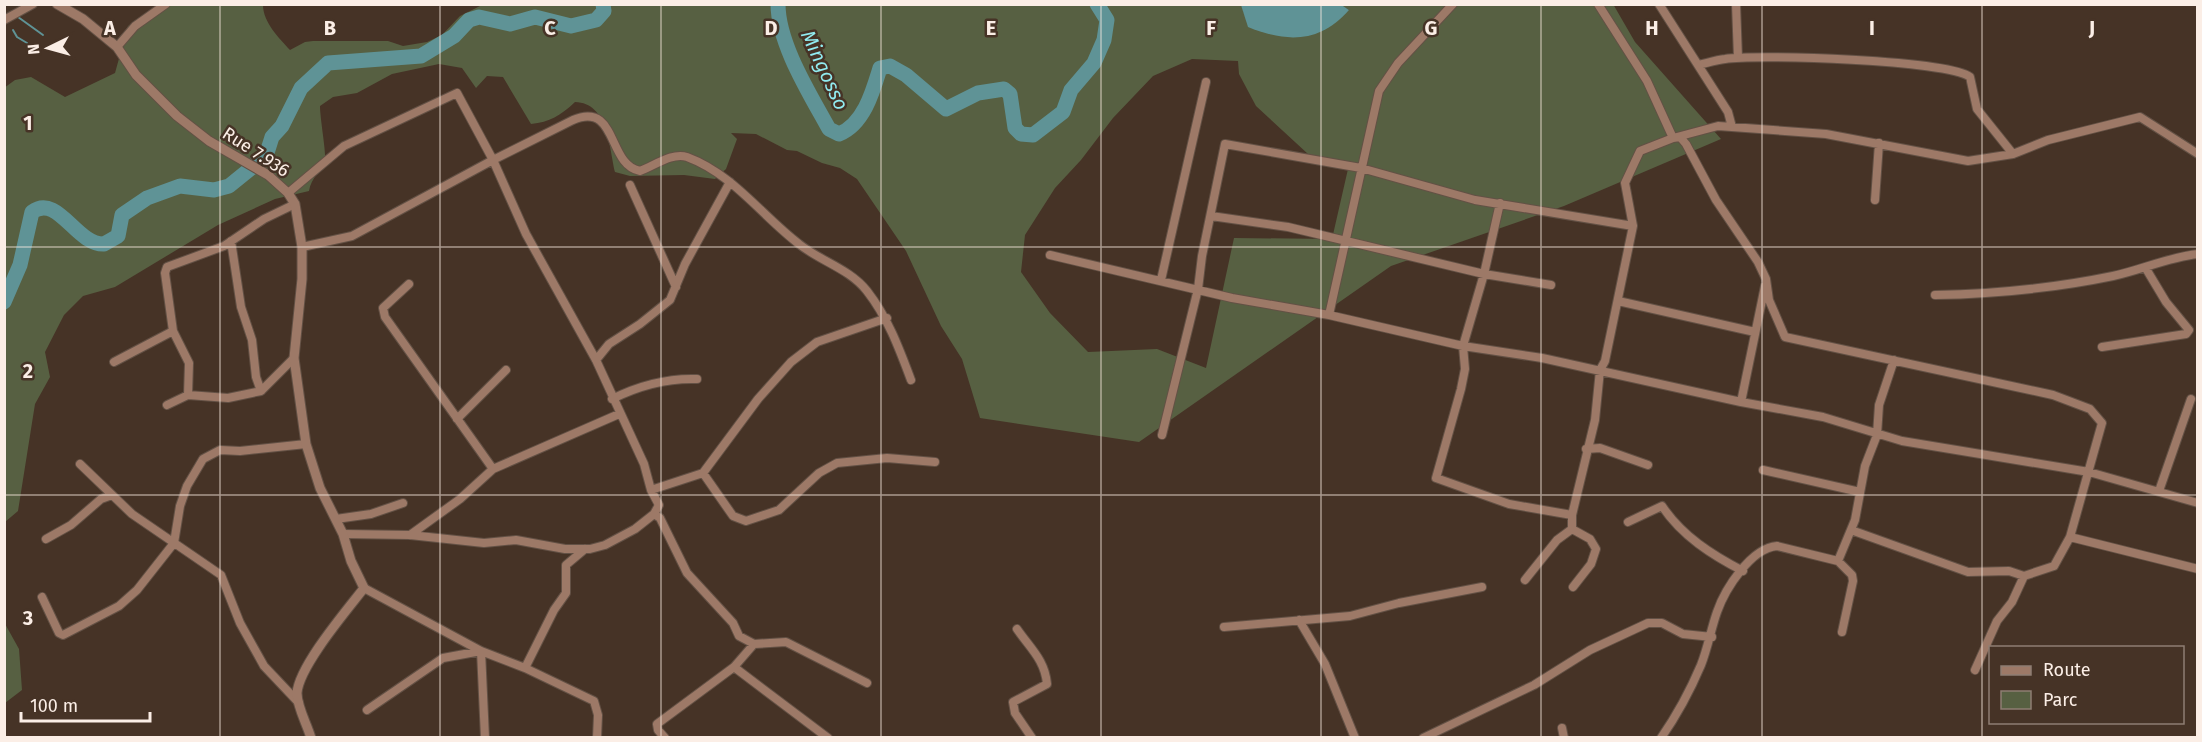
<svg xmlns="http://www.w3.org/2000/svg" width="2202" height="742" font-family="'Fira Sans',sans-serif">
	<style>
		.green { fill: #576042; fill-rule: evenodd }
		.water { fill: #5f9396 }
		.lines { fill: none; stroke-linecap: round; stroke-linejoin: round }
		.stream { stroke: #5f9396; stroke-width: 2 }
		.river { stroke: #5f9396; stroke-width: 15 }
		.minor-casing { stroke: #635145; stroke-width: 10 }
		.tertiary-casing { stroke: #635145; stroke-width: 11 }
		.minor { stroke: #9d7967; stroke-width: 8 }
		.tertiary { stroke: #9d7967; stroke-width: 9 }
		.grid { fill: none; stroke: #fbeee6; stroke-width: 1.5; stroke-opacity: 0.55 }
		.labels { text-anchor: middle; stroke-width: 5; stroke-linejoin: round; paint-order: stroke }
		.street-label { font-size: 18px; fill: #fbeee6; stroke: #463326 }
		.water-label { font-size: 20px; font-style: italic; fill: #91ebf0; stroke: #463326 }
		.grid-label { font-size: 20px; text-anchor: middle; font-weight: bold; fill: #fbeee6; stroke: #463326; stroke-width: 5; stroke-linejoin: round; paint-order: stroke }
	</style>
	<rect width="100%" height="100%" fill="#463326"/>
	<path class="green" d="M484,4h757l8,23 100,-17 -9,-5 273,-1 22,38 86,97 -157,67 -173,60 -252,176 -159,-24 -18,-59 -21,-33 -35,-75 -49,-72 -17,-11 -18,-5 -25,-12 -10,-1 -31,-16 -25,-1 6,6 -11,30 -11,10 -31,-4 -54,1 -15,-4c-6,-26 -7,-69 -40,-70 -15,14 -25,20 -44,22l-28,-47 -16,-1 -11,12 -14,-20 -23,-4 -47,10 -35,19 -24,4 -13,9c0,12 6,45 5,52 -3,14 -14,19 -16,33l-34,8 -57,26 -103,62 -32,9 -19,19 -19,37 5,25 -15,27 -17,107 -13,11 -1,-434 11,-8 16,-3 34,20 50,-24 13,-47 31,-21h104c0,17 16,33 27,45l15,-8 8,-1h75l15,5 24,-4 15,-7 18,-19zM1192,59l46,2 1,13 17,32 52,48 40,15 -16,70 -98,-1 -28,130 -49,-19 -69,3 -38,-39 -29,-41 4,-37 30,-47 26,-28 32,-42 40,-42z
		M4,622l15,27 3,41 -17,13z"/>
	<path class="water" d="M1340,4l9,6c-29,33 -62,33 -101,17l-7,-22z"/>
	<g class="lines">
		<path class="stream" d="M18,17l25,18
			M13,30l4,7 10,6"/>
		<path class="river" d="M778,4c0,40 32,90 51,125l10,5c25,-10 34,-43 41,-66l10,-2 16,9 40,34 32,-16 26,-4 6,5 5,34 6,6 12,1 30,-23 8,-22 23,-27 10,-23 3,-20 -10,-16
			M4,302l16,-37 12,-53c26,-19 44,33 72,32l14,-8 4,-21 25,-17 33,-12 34,4 15,-4 37,-30 6,-19 10,-11 19,-38 27,-25 93,-7 33,-20 15,-16 10,-3 31,7 25,-7 36,9 25,-6 8,-9 -1,-7"/>
		<g class="minor-casing">
			<path id="minor" d="M1659,4l69,108 4,15
				M1736,4l2,54
				M4,20l29,-16
				M117,47l18,-21 31,-22
				M1698,65c9,-2 18,-5 27,-6 33,-5 223,1 245,18l7,32 36,45
				M2198,154l-58,-37 -92,23 -35,14 -45,7 -142,-27 -108,-8 -45,12 7,-1 6,7 30,56 42,62 8,17 3,21 16,37 268,58 37,14 12,14 -32,114 128,32
				M630,185l46,102
				M288,193l56,-47 113,-53 36,67 80,-40c45,-19 34,45 67,51 14,-5 32,-19 47,-14 46,17 75,59 112,87 21,17 51,25 68,47 21,27 32,57 44,89
				M1875,200l4,-57
				M1500,203l-16,71 -21,72 2,23 -4,20 -25,89 73,26 63,11 23,-95 5,-50 5,-9 28,-135 -8,-43 15,-32 33,-13 -26,-57 -49,-77
				M1211,216l77,11 196,47 67,11
				M231,241l10,66 11,33 4,37 5,14
				M302,247l50,-11 141,-76 33,74 70,126 48,104 7,26 8,15 -5,9 -19,15 -30,16 -15,4h-25l-49,-9 -32,3 -74,-8 -67,-1
				M1050,255l182,43 97,17 134,31 79,12 199,44 82,15 79,24 187,31 109,31
				M1161,280l45,-198
				M409,284l-26,24 2,9 108,152 -33,30 -50,36
				M1935,295c59,-1 120,-7 178,-19 28,-6 56,-19 85,-22
				M1618,301l137,31
				M1329,315l50,-224 19,-28 55,-59
				M2102,347l84,-13 3,-4 -23,-28 -21,-35
				M596,360l13,-16 31,-20 30,-24 15,-36 45,-82
				M114,362l59,-31
				M188,395l1,-32 -16,-32 -8,-58 2,-6 57,-21 40,-27 31,-15
				M612,399c26,-13 56,-21 85,-20
				M1741,402l24,-116
				M167,405l21,-10 40,3 33,-7 33,-33
				M457,419l49,-49
				M1162,435l36,-146 4,-33 23,-112 136,24 114,32 158,26
				M1586,449l14,-1 48,17
				M80,464l52,50 89,61 19,48 24,43 35,37
				M493,469l126,-55
				M1763,470l97,22
				M703,473l30,43 13,5 33,-11 40,-37 18,-10 50,-5 48,4
				M651,490l52,-17 55,-74 33,-37 26,-20 70,-24
				M2159,491l32,-92
				M654,514l6,4 27,55 46,50 6,13 15,8 -20,23 -77,57 1,6 7,8
				M336,519l35,-5 32,-11
				M1628,522l34,-16c20,30 50,49 81,65
				M1572,529l18,10 6,10 -5,15 -18,23
				M1851,530l117,42 41,-1 15,5
				M46,539l25,-14 30,-26 11,-4
				M1838,561l14,14 1,6 -11,51
				M1525,580l32,-40 15,-11v-14
				M364,588l117,63 44,17 69,33 4,14 -1,23
				M42,597l17,36 4,2 56,-29 18,-16 37,-47 6,-37 7,-20 16,-27 17,-9 20,1 66,-7
				M1299,620l26,44 30,74
				M1224,627l126,-11 49,-13 83,-16
				M1017,629c13,19 28,31 30,55l-34,18 2,11 17,25
				M754,644l32,-2 81,41
				M734,667l94,71
				M525,668l29,-58 12,-17v-28l19,-16
				M1975,670l22,-49 15,-19 12,-26 30,-10 16,-29
				M367,710l76,-52 38,-7 4,87
				M1562,728l2,10
				M1423,738l111,-53 56,-35 58,-27h14l21,11 29,3
				M1661,738c16,-23 29,-47 40,-73 7,-18 10,-36 16,-53 8,-23 34,-64 60,-66l61,15 17,-41 10,-54 12,-31 2,-30 15,-45"/>
		</g>
		<g class="tertiary-casing">
			<path id="tertiary" d="M57,4l26,15 34,28 19,28 41,41 32,25 59,34 20,18 7,11 7,43v32l-8,79 12,86 14,44 23,46 8,27 13,27c-17,22 -65,78 -67,105 0,14 10,31 14,45"/>
		</g>
		<use href="#minor" class="minor"/>
		<use href="#tertiary" class="tertiary"/>
	</g>
	<path class="grid" d="M220,4v734M440,4v734M661,4v734M881,4v734M1101,4v734M1321,4v734M1541,4v734M1762,4v734M1982,4v734M4,247h2194M4,495h2194"/>
	<g class="labels">
		<g class="street-label">
			<text transform="translate(256 152) rotate(33)" y="6">Rue 7.936</text>
		</g>
		<g class="water-label">
			<text transform="translate(825 70) rotate(65)" y="7">Mingosso</text>
		</g>
	</g>
	<g class="grid-label">
		<text x="110" y="35">A</text>
		<text x="330" y="35">B</text>
		<text x="550" y="35">C</text>
		<text x="771" y="35">D</text>
		<text x="991" y="35">E</text>
		<text x="1211" y="35">F</text>
		<text x="1431" y="35">G</text>
		<text x="1652" y="35">H</text>
		<text x="1872" y="35">I</text>
		<text x="2092" y="35">J</text>
		<text x="28" y="130">1</text>
		<text x="28" y="378">2</text>
		<text x="28" y="625">3</text>
	</g>
	<rect width="2202" height="742" fill="none" stroke="#fbeee6" stroke-width="12"/>
	<rect x="1989" y="646" width="195" height="78" fill="#463326" stroke="#8e7e73" stroke-width="1.5"/>
	<rect x="2001" y="666" width="30" height="9" fill="#9d7967" stroke="#8e7e73" stroke-width="1.5"/>
	<text x="2043" y="676" font-size="18" fill="#fbeee6">Route</text>
	<rect x="2001" y="691" width="30" height="18" fill="#576042" stroke="#8e7e73" stroke-width="1.5"/>
	<text x="2043" y="706" font-size="18" fill="#fbeee6">Parc</text>
	<g transform="translate(48 48) rotate(265)" stroke="#463326" stroke-width="4.5" paint-order="stroke">
	<path d="M0-4.5L10 22L0 15L-10 22Z" fill="#fbeee6"/>
	<text y="-9" font-size="16" font-weight="bold" text-anchor="middle" fill="#fbeee6">N</text>
	</g>
	<path d="M21 712v9h129v-9" fill="none" stroke="#fbeee6" stroke-width="3"/>
	<text x="30" y="712" font-size="18" fill="#fbeee6" stroke="#463326" stroke-width="4.5" paint-order="stroke">100 m</text>
</svg>
